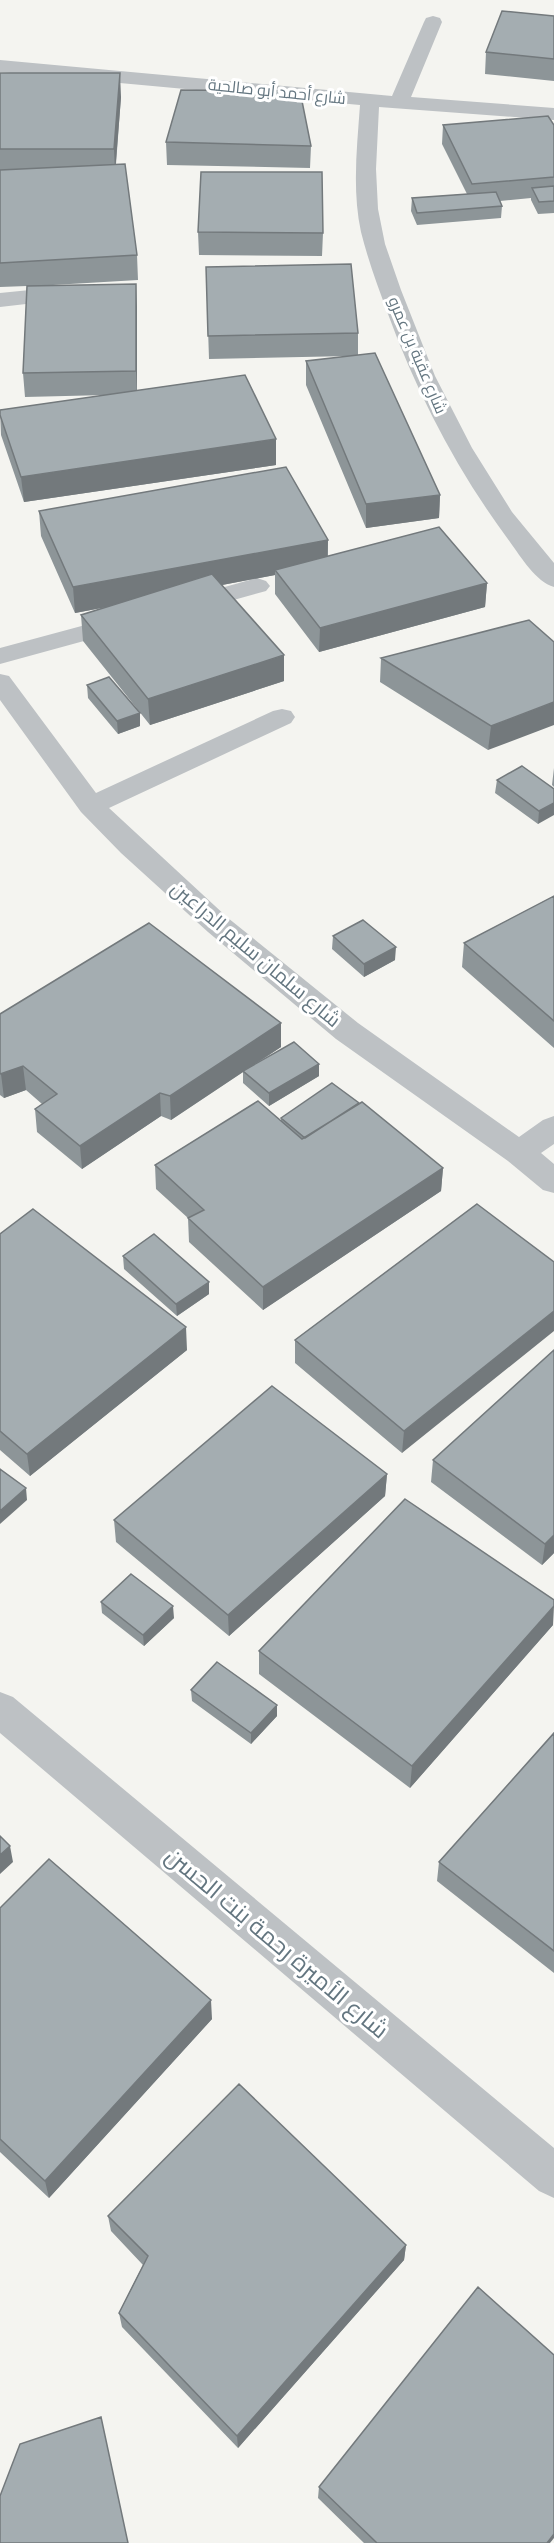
<svg xmlns="http://www.w3.org/2000/svg" width="554" height="2543" font-family="'IBM Plex Sans',Cairo,sans-serif">
	<style>
		.lines { fill: none; stroke-linecap: round; stroke-linejoin: round }
		.minor { fill: #bdc1c4; fill-rule: evenodd }
		.wall { fill: #8d9598 }
		.shaded-wall { fill: #73797c }
		.building { fill: #a4adb1; stroke: #73797c; stroke-width: 1.5 }
		.labels { text-anchor: middle; stroke-width: 6; stroke-linejoin: round; paint-order: stroke }
		.far-street-label { font-size: 16px; fill: #647680; stroke: #fff }
		.street-label { font-size: 20px; fill: #647680; stroke: #fff }
		.near-street-label { font-size: 24px; fill: #647680; stroke: #fff }
	</style>
	<rect width="100%" height="100%" fill="#f4f4f0"/>
	<g class="lines">
		<path class="minor" d="M433,16l7,2 2,4 -31,75 143,11v12l-175,-13 -3,62 2,40 7,35 16,46 34,86 37,72 40,64 42,51v24c-18,-5 -33,-30 -44,-45 -52,-70 -92,-146 -122,-228 -10,-27 -20,-54 -27,-82 -9,-42 -4,-85 -1,-127l-360,-33v-12l392,36 32,-74 2,-4z
			M70,286l8,2 3,5 -3,5 -78,9v-14z
			M257,578l9,3 4,5 -4,5 -79,22 -9,-3 -4,-5 4,-5z
			M126,614l9,3 4,5 -4,5 -135,37v-16z
			M0,674l9,2 87,117 177,-82 9,-2 9,2 4,6 -4,6 -182,85 119,110 130,105 161,114 24,-17 11,-4v28l-13,9 13,11v29l-11,-3 -35,-29 -172,-122 -128,-107 -87,-79 -40,-41 -81,-112z
			M0,1692l13,5 541,451v50l-15,-7 -539,-458z"/>
	</g>
	<path class="wall" d="M554,16v65l-69,-7 1,-22z
		M0,73l121,24 -5,67 21,91 1,25 -102,6 101,21v83l139,75 -252,37 -23,-67 -1,-25 106,-15 -81,2 -2,-24 4,-87 -27,1z
		M443,125h111v88l-16,1 -7,-14v-2l-31,3 2,5 -1,12 -84,7 -6,-14 1,-13 55,-4 -25,-50z
		M166,142l145,4 -1,22 -143,-3z
		M198,232l125,1 -1,23 -123,-1z
		M206,267l152,66v22l82,140 -1,23 -73,10 -60,-143v-24l44,-5 -141,3z
		M39,511l289,29v17l159,26 -2,24 -166,45 -44,-58v-19l-53,10 62,96 -134,44 -67,-84 -2,-26 26,-8 -32,6 -34,-77z
		M529,620l-41,130 -108,-68 1,-24z
		M87,685l53,41 -22,8 -30,-36z
		M554,768v19l-2,-2z
		M497,780l57,9 -16,35 -43,-31z
		M554,896v152l-92,-81 2,-24z
		M333,936l62,24 -31,17 -32,-28z
		M0,1014l281,9v24l-22,15 60,2v12l-50,30 -26,-23v-11l-72,48 -10,-4 -79,53 -45,-37 -2,-23 7,-5 -16,-14 -22,8 -4,-3z
		M281,1118l162,50 -2,23 -178,119 -74,-68 -1,-24 -32,-29 -1,-24 126,-44z
		M477,1204l-75,249 -107,-90v-23z
		M0,1234l187,116 -157,126 -30,-26z
		M123,1256l86,38 -32,22 -53,-47z
		M554,1350v203l-12,12 -111,-83 2,-22z
		M387,1474l-2,22 -156,140 -113,-94 -2,-22z
		M101,1602l73,16 -30,28 -42,-33z
		M553,1625l-143,163 -151,-114v-23z
		M191,1690l86,26 -26,28 -59,-43z
		M554,1733v240l-117,-92 2,-19z
		M0,1908l212,111 -163,179 -49,-46z
		M108,2216l298,29 -2,15 -166,188 -116,-121 -3,-14 24,-48 -32,-34z
		M319,2487l231,56h-186l-46,-45z"/>
	<path class="shaded-wall" d="M120,73l1,24 -6,76 -1,-24z
		M136,284l1,23v87l-1,-23z
		M276,439v26l-252,37 -3,-25z
		M440,495l-1,23 -73,10v-24z
		M328,540l-1,26 -52,4v5l-200,38 -2,-26z
		M487,583l-2,24 -166,45 1,-24z
		M284,655v26l-134,44 -2,-26z
		M554,702v23l-66,25 3,-24z
		M140,713v13l-22,8 -1,-13z
		M554,803v12l-16,9 1,-13z
		M396,947l-1,13 -31,17v-13z
		M281,1023v24l-37,24h-1v1l-72,48 -1,-24z
		M319,1064v12l-50,30v-13z
		M23,1066l3,24 -22,8 -3,-24z
		M160,1093l1,23 -79,53 -2,-23z
		M443,1168l-2,23 -178,119v-23z
		M209,1282v12l-32,22 -1,-12z
		M554,1311v20l-152,122 2,-22z
		M186,1327l1,23 -157,126 -3,-22z
		M387,1474l-2,22 -156,140 -1,-21z
		M26,1488l1,12 -27,24v-13z
		M554,1535v18l-12,12 3,-21z
		M173,1606l1,12 -30,28 -1,-11z
		M554,1606l-1,19 -143,163 2,-22z
		M277,1705v11l-26,28v-11z
		M10,1846l3,16 -13,12v-19z
		M211,2000l1,19 -163,179 -4,-17z
		M406,2245l-2,15 -166,188 -1,-12z
		M554,2534v4l-4,5h-3z"/>
	<path class="building" d="M502,11l52,5v43l-68,-7z
		M0,73h120l-6,76h-114z
		M181,90l119,1 11,55 -145,-4z
		M548,116l6,9v52l-82,7 -29,-59z
		M125,164l12,91 -137,8v-93z
		M201,172h121l1,61 -125,-1z
		M554,186v15l-15,1 -7,-14z
		M496,192l6,14 -85,7 -5,-15z
		M351,264l7,69 -150,3 -2,-69z
		M136,284v87l-113,2 4,-87z
		M375,353l65,142 -74,9 -60,-143z
		M245,375l31,64 -255,38 -21,-62v-5z
		M286,467l42,73 -255,47 -34,-76z
		M439,527l48,56 -167,45 -45,-58z
		M212,574l72,81 -136,44 -67,-84z
		M529,620l25,22v60l-63,24 -110,-68z
		M109,677l31,36 -23,8 -30,-36z
		M522,766l32,23v14l-15,8 -42,-31z
		M554,896v125l-90,-78z
		M363,920l33,27 -32,17 -31,-28z
		M149,923l132,100 -111,73 -10,-3 -80,53 -45,-37 22,-15 -34,-28 -23,8v-60z
		M294,1042l25,22 -50,29 -26,-22z
		M332,1083l27,20 -54,35 -24,-20z
		M258,1101l44,38 60,-37 81,66 -180,119 -75,-69 16,-8 -49,-45z
		M477,1204l77,58v49l-150,120 -109,-91z
		M33,1209l153,118 -159,127 -27,-23v-197z
		M154,1234l55,48 -33,22 -53,-48z
		M554,1350v185l-9,9 -112,-84z
		M272,1386l115,88 -159,141 -114,-95z
		M0,1469l26,19 -26,23z
		M405,1499l149,101v6l-142,160 -153,-115z
		M131,1574l42,32 -30,29 -42,-33z
		M217,1662l60,43 -26,28 -60,-43z
		M554,1733v218l-115,-89z
		M0,1836l10,10 -10,9z
		M49,1859l162,141 -166,181 -45,-42v-231z
		M239,2084l167,161 -169,191 -118,-123 29,-57 -40,-40z
		M478,2287l76,68v179l-7,9h-170l-58,-56z
		M101,2417l27,126h-128v-47l20,-52z"/>
	<g class="labels">
		<g class="far-street-label">
			<text transform="translate(277 91) rotate(6)" y="6">شارع أحمد أبو صالحية</text>
			<text transform="translate(418 355) rotate(67)" y="6">شارع عقبة بن عمرو</text>
		</g>
		<g class="street-label">
			<text transform="translate(256 954) rotate(40)" y="7">شارع سلمان سليم الدراعين</text>
		</g>
		<g class="near-street-label">
			<text transform="translate(277 1943) rotate(40)" y="8">شارع الأميرة رحمة بنت الحسن</text>
		</g>
	</g>
</svg>
